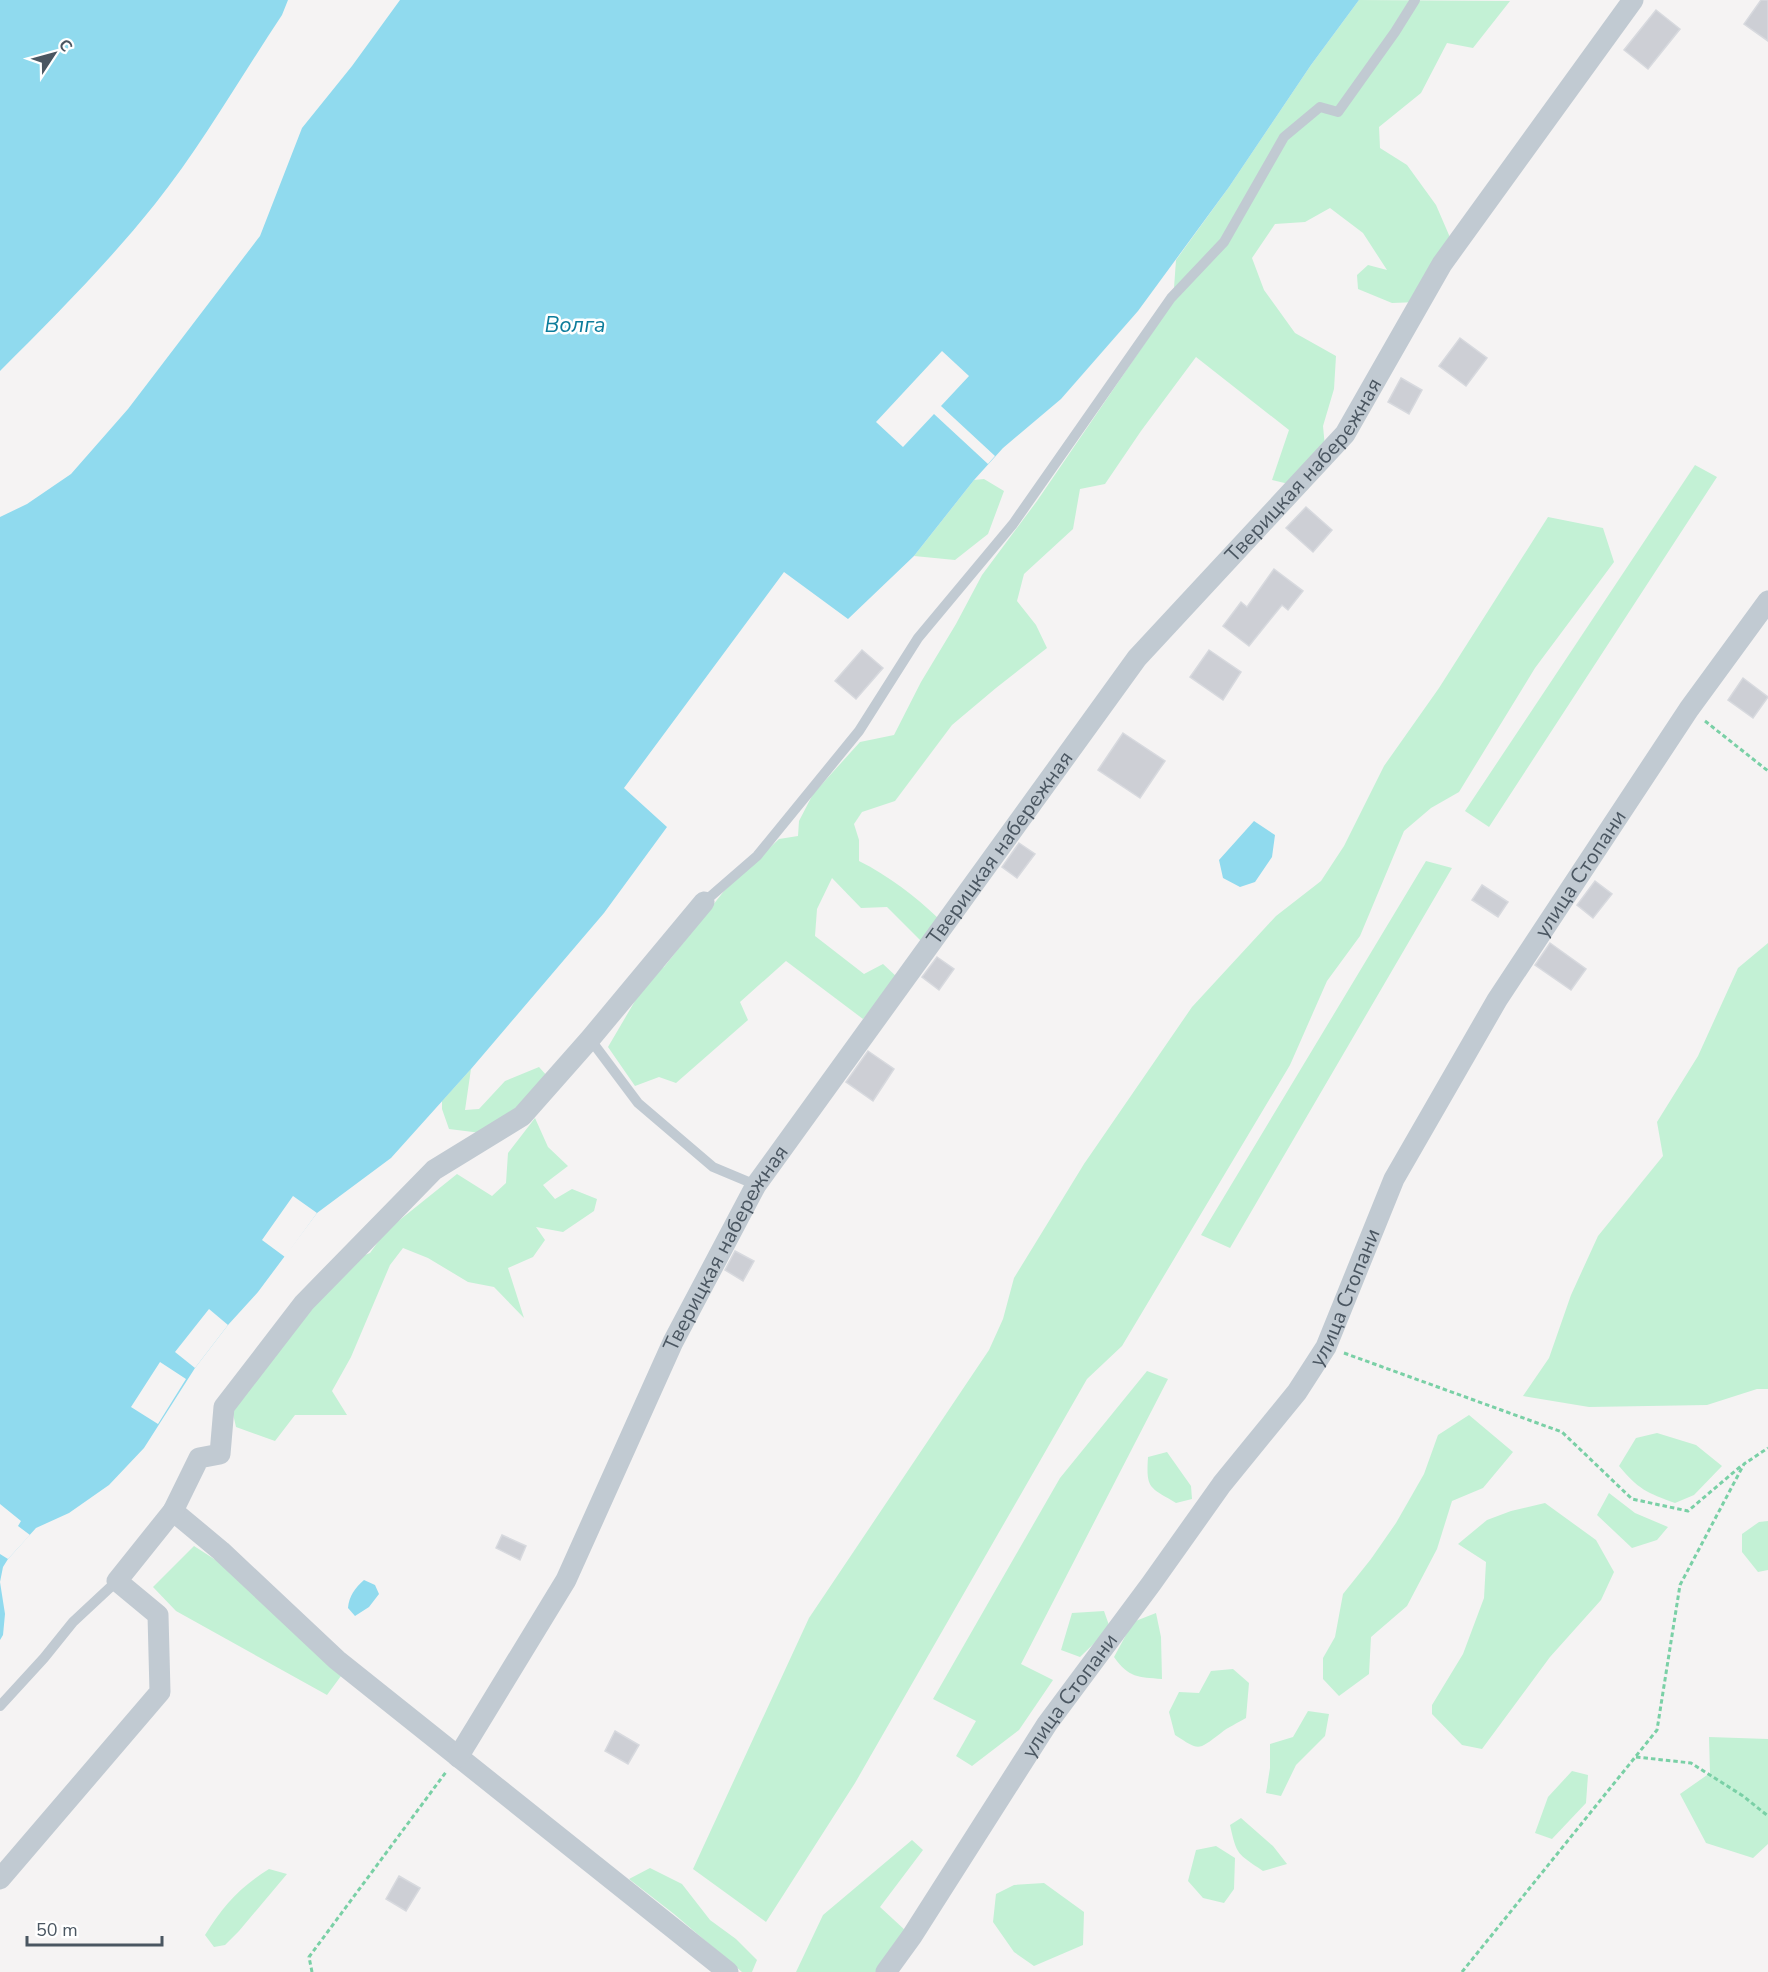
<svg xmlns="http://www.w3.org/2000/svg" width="1768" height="1972" font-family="'Nunito Sans',sans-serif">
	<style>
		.green { fill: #c3f1d5 }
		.water { fill: #90daee }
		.pier { fill: #f5f3f3 }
		.building { fill: #cdcfd5; stroke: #d7d9de; stroke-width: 1.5 }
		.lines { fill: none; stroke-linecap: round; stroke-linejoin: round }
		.path { stroke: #7ad0a6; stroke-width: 3; stroke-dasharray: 4.5 3; stroke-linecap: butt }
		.lane { stroke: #c1cad2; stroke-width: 10 }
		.street { stroke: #c1cad2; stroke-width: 21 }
		.labels { text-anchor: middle; stroke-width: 5; stroke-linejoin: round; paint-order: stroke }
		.street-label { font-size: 21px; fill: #4a5661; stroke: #fff }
		.water-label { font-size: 22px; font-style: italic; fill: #0c7c9b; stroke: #fff }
	</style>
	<rect width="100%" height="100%" fill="#f5f3f3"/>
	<path class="green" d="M1359,0l151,1 -37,47 -26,-5 -26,50 -42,34 1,21 27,17 29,40 16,37 -34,60 -26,1 -34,-14 -1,-14 11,-10 19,5 -24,-37 -33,-25 -25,14 -30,2 -23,34 12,32 31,43 41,23 -2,33 -11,37 2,21 -32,38 -21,-5 17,-50 -93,-73 -55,74 -36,53 -25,5 -7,40 -49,45 -7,27 19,24 11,23 -51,40 -44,37 -57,76 -33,11 -8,12 5,16v21c30,15 56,35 80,58l-15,25 -37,-37 -26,1 -29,-30 -15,31 -2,27 49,38 19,-10 14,13 -34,42 -77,-58 -46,41 8,18 -72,63 -17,-6 -24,9 -27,-39 44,-75 12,-5 60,-76 55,-52 19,-3 1,-15 14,-27 47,-52 34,-7 27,-53 35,-58 26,-49 55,-74 136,-199 3,-42 53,-73 82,-122z
		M1695,465l22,12 -228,350 -24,-16z
		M984,479l20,12 -16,43 -33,26 -41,-4 60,-76z
		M1548,517l55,11 11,34 -79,106 -76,124 -28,16 -27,23 -44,105 -33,45 -37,84 -168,281 -35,33 -232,404 -89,139 -73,-53 116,-251 180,-268 14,-31 11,-41 70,-114 108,-157 84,-91 45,-35 23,-35 40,-80 55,-78z
		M1426,861l26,7 -222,380 -29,-13z
		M1768,943v446h-11l-50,16 -118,2 -66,-11 26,-38 22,-63 27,-59 65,-80 -6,-34 41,-66 40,-88z
		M539,1067l9,10 -43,41 -24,15 -32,-4 -7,-20v-8l29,-32 -6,41 14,-1 26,-28z
		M535,1118l13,29 20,19 -25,19 12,14 17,-10 25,10 -3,12 -31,21 -27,-5 9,13 -12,17 -25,11 16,50 -30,-31 -26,-5 -40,-24 -25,-10 -13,17 -39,92 -19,34 15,24h-52l-20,26 -39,-14 -5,-22 121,-145 18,-7 16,-22 71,-57 35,22 14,-13 2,-30z
		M1147,1371l21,8 -147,285 32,16 -34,50 -47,36 -16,-10 20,-35 -43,-22 127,-221z
		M1469,1415l44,37 -30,36 -31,13 -15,48 -30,57 -36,31 -2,37 -30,22 -16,-17v-21l12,-21 8,-43 28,-35 25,-36 28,-49 14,-39z
		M1657,1433l39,12 26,21 -28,29 -19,8c-28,-10 -37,-14 -56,-37l17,-28z
		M1167,1452l24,34 1,13 -16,4c-27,-16 -30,-14 -28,-46z
		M1609,1493l26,20 33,14 -11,13 -25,8 -35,-33z
		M1545,1503l51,37 18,32 -13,28 -51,57 -68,92 -20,-4 -30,-31v-9l31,-51 21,-56 2,-36 -28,-18 29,-24 24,-9z
		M1768,1521v49l-10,2 -16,-20v-18l17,-12z
		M194,1546l45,29 102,101 -14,19 -151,-84 -23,-24z
		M1104,1611l6,17 -30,29 -19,-7 11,-37z
		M1156,1613l5,24 1,42c-24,-2 -33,-1 -48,-22l19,-35z
		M1233,1669l16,14 -3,35c-8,5 -18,9 -25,15 -24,18 -21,18 -46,2l-6,-23 10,-20 20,1 12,-22z
		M1308,1711l21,3 -4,22 -29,29 -15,31 -15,-3 4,-25v-24l23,-7z
		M1709,1737l59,2v105l-15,14 -47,-15 -26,-49 30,-21z
		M1572,1771l16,4 -2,28 -34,36 -17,-6 13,-36z
		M1241,1818l32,28 14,18 -24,7c-26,-18 -26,-15 -33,-46z
		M912,1840l11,10 -43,57 26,24 -27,41h-83l27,-57z
		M1216,1846l19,12 -1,31 -10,14 -21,-5 -15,-17 8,-31z
		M650,1868l32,16 28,36 26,19 21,21 -5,12h-10l-68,-58 -45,-35z
		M269,1869l18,5 -48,57 -14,14 -11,2 -9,-12c18,-29 35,-48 64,-66z
		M1044,1883l40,29 -1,33 -49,21 -20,-14 -21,-30 3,-28 18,-9z"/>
	<path class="water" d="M0,0h288l-6,15c-42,63 -80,130 -127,189 -48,60 -101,113 -155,167z
		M400,0h959l-48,65 -82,122 -91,124 -77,88 -58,49 -29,32 -60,76 -66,63 -64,-47 -160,216 43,39 -63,86 -133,156 -80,89 -74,55 -59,79 -30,33 -33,43 -51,80 -35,37 -40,28 -33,15 -28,31 -5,8 -3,15 5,32 -2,21 -3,5v-1123l27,-13 44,-30 57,-65 132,-173 42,-108 50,-62z
		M1254,821l21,14 -3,22 -17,25 -15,5 -17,-9 -4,-18z
		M364,1580l11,5 4,9 -10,13 -14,9 -7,-8c1,-12 7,-20 16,-28z"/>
	<path class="pier" d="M942,351l27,25 -28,30 54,50 -7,8 -54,-50 -31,33 -27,-25z
		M293,1196l24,17 -32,44 -23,-17z
		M209,1309l19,16 -33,43 -20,-16z
		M160,1362l26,17 -28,45 -27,-17z
		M0,1504l21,17 -3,5 12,9 -22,24 -8,-5z"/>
	<path class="building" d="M1761,0h7v41l-24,-17z
		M1656,10l24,19 -32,40 -24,-19z
		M1460,338l27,20 -21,28 -27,-20z
		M1401,378l21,12 -13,24 -21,-12z
		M1306,507l26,23 -19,22 -27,-24z
		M1274,569l29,22 -15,19 -6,-5 -33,41 -26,-20 18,-24 6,5z
		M862,650l21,18 -27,31 -21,-18z
		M1209,650l32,22 -18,28 -33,-23z
		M1743,678l25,19 -15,21 -25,-18z
		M1123,733l42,28 -25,37 -42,-28z
		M1019,843l16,11 -18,24 -15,-11z
		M1595,881l17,13 -19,24 -16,-13z
		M1482,885l26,17 -10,15 -26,-17z
		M1550,943l36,26 -15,21 -36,-25z
		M937,957l17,12 -15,21 -17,-13z
		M868,1051l26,18 -21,32 -27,-19z
		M735,1251l19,10 -11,20 -18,-11z
		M502,1535l24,11 -6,14 -24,-12z
		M615,1731l24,14 -11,19 -23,-13z
		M399,1876l21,12 -14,23 -20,-12z"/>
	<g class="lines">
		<path class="path" d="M1705,721l63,50
			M1344,1353l218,79 70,67 56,12 53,-45
			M1636,1757l55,6 52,33 25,20
			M312,1972l-3,-15 137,-185
			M1462,1972l195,-242 23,-145 64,-121 24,-16"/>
		<path class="lane" d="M704,902l53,-46 102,-125 59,-93 95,-114 158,-226 53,-56 60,-105 36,-30 18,5 57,-80 20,-32
			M590,1039l48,64 75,64 43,18
			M0,1706l44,-48 29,-36 44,-41"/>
		<g class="street">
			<path d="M173,1511l48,40 116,109 391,312"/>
			<path id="s1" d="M458,1757l108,-177 107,-238 83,-157 381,-527 208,-224 97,-170 191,-264"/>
			<path d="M0,1879l160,-187 -2,-77 -41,-34 56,-70 26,-53 21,-4 4,-47 80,-104 130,-133 88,-54 68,-77 114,-137"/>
			<path id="s2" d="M886,1972l26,-36 135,-212 104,-140 71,-100 75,-92 29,-45 68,-168 103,-179 192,-291 79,-108"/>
		</g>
	</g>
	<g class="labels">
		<g class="street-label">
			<text dy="7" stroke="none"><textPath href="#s1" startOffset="1548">Тверицкая набережная</textPath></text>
			<text dy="7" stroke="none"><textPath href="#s1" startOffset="1062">Тверицкая набережная</textPath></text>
			<text dy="7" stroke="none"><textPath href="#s2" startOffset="1304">улица Стопани</textPath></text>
			<text dy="7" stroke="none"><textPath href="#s1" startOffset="576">Тверицкая набережная</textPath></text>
			<text dy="7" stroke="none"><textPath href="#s2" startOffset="818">улица Стопани</textPath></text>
			<text dy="7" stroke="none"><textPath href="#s2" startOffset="332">улица Стопани</textPath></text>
		</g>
		<g class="water-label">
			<text x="575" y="332">Волга</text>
		</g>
	</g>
	<g transform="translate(54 54) rotate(54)" stroke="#ffffff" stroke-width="4.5" paint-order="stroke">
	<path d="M0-4.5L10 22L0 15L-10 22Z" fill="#4a5661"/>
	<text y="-9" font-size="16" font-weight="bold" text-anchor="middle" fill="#4a5661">С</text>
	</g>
	<path d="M27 1936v9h135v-9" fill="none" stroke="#4a5661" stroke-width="3"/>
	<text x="36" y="1936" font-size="18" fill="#4a5661" stroke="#ffffff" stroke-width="4.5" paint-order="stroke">50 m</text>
</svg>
